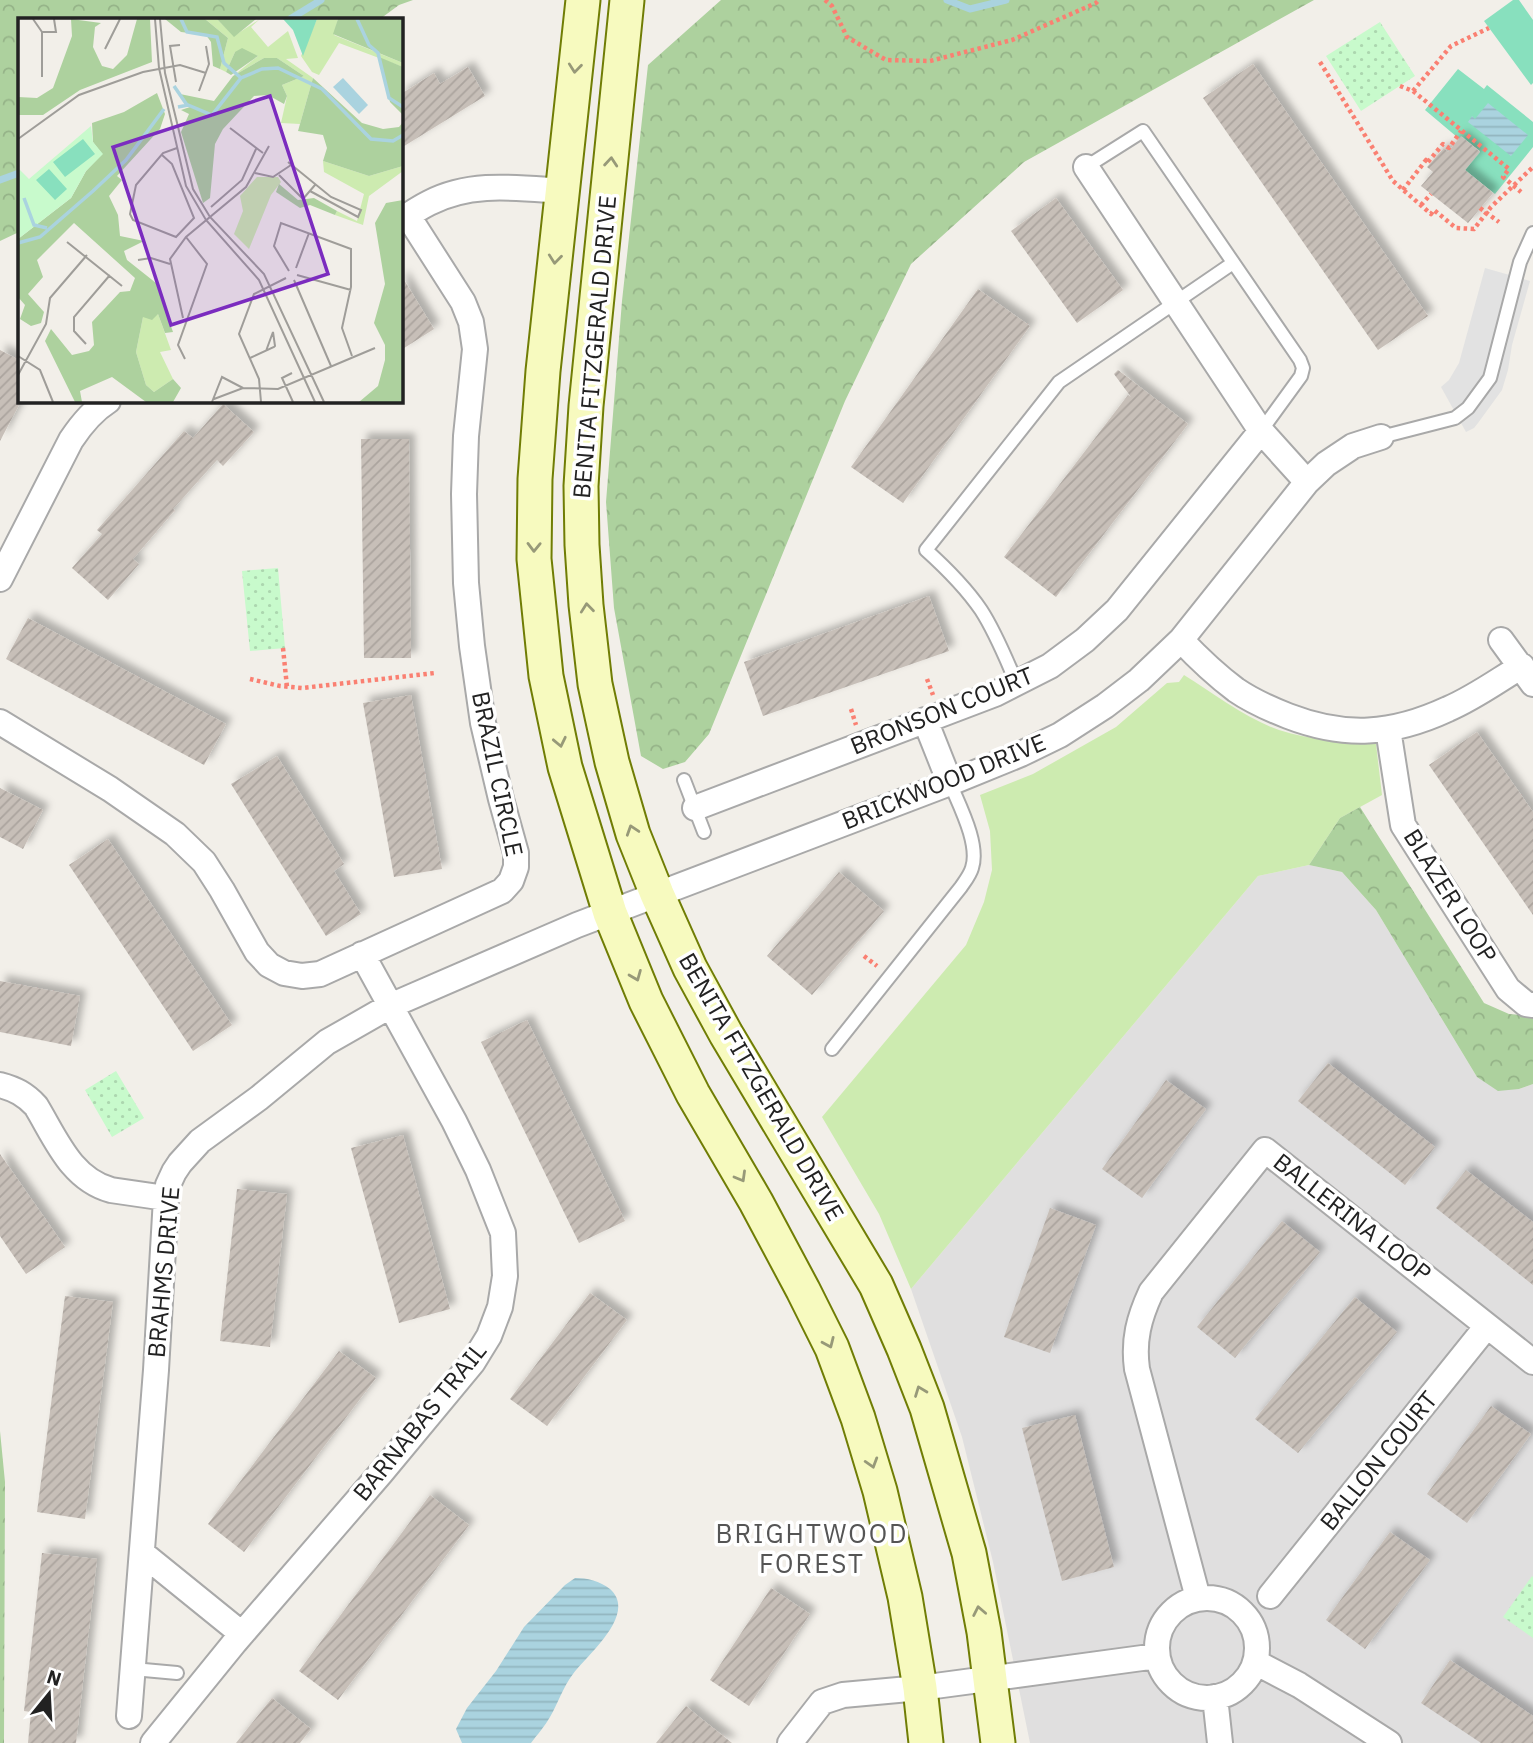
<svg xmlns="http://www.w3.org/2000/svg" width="1533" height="1743" font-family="'IBM Plex Sans',sans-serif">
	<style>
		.residential { fill: #e0dfdf }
		.grass { fill: #cdebb0 }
		.forest { fill: url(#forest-crowns) }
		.park { fill: url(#park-dots) }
		.pitch { fill: #88e0be }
		.parking { fill: #e2e2e2 }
		.water { fill: url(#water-rules) }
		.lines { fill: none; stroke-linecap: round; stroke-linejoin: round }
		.stream { stroke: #aad3df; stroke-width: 7 }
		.building { fill: url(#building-hatch); filter: url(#shadow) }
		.lane-casing { stroke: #a9a9a9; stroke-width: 16 }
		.street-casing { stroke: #a9a9a9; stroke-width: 28 }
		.secondary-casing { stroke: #707d05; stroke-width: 37 }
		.path { stroke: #fa8072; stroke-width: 4.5; stroke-dasharray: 3.5 3.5; stroke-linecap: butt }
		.lane { stroke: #fff; stroke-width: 12 }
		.street { stroke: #fff; stroke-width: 24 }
		.secondary { stroke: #f7fabf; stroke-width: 33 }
		.oneway { stroke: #979978 }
		.labels { text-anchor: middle; stroke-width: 7; stroke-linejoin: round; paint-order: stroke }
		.street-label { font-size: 24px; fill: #222; stroke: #fff }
		.neighbourhood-label { font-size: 26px; letter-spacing: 2px; fill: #555; stroke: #fff }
		.inset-river { fill: none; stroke: #aad3df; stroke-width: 3.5 }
		.inset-road { fill: none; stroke: #9f9d99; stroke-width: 2 }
		.view { fill: #7b2cbf; fill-opacity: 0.15; stroke: #7b2cbf; stroke-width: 3.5 }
		.inset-edge { fill: none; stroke: #222; stroke-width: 3.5 }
	</style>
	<defs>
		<pattern id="forest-crowns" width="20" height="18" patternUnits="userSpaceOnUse" patternTransform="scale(1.75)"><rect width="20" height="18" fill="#add19e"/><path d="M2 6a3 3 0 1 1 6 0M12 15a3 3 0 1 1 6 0" fill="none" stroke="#95b388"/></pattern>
		<pattern id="park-dots" width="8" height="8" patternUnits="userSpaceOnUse" patternTransform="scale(1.75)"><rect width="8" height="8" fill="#c8facc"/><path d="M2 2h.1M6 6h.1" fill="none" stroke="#acd6af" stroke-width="1.8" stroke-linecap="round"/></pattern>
		<pattern id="water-rules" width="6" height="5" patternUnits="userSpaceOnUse" patternTransform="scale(1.75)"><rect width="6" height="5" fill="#aad3df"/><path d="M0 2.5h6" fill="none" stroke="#92b5bf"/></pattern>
		<pattern id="building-hatch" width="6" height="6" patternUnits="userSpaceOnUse" patternTransform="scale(1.75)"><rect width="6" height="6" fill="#c7bfb8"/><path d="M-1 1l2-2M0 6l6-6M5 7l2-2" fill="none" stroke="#aba49e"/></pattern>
		<filter id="shadow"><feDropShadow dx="6" dy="-6" stdDeviation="3.5" flood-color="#0004"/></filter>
	</defs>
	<rect width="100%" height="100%" fill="#f2efe9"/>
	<path class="residential" d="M1309,865l33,7 34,38 101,167 42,12 14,-5v659h-503l-37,-181 -31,-125 -51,-148 347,-413z"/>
	<path class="grass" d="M1184,675c29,18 63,44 95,55 32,11 64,9 97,14l6,51 -42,23 -31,47 -51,11 -347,413 -32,-75 -57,-97 144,-172 18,-43 8,-32 -2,-39 -10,-36 53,-21 83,-47 51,-44 12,-1z"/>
	<path class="forest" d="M0,0h413l-14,5 -19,14h-361v213l-19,9z
		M721,0h593l-290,162 -113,102 -66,137 -136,333 -24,28 -22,7 -22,-13 -27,-148 -8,-106 16,-201 26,-236z
		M1360,807l124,196 25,11 24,2v68l-14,5 -21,2 -21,-14 -101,-167 -34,-38 -33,-7 31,-47z
		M0,1431l5,51 -1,261h-4z"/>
	<path class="park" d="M1380,22l35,54 -54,35 -35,-55z
		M278,568l7,80 -35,3 -8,-80z
		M116,1071l28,47 -32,19 -27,-47z
		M1532,1576l1,1v61l-30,-21z"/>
	<path class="pitch" d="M1513,0h6l14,20v63l-2,2 -47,-64z
		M1458,69l26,20 3,-4 46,37v25l-38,47 -30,-24 15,-19 -18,-14 -3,2 -2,-2 -32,-27z"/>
	<path class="parking" d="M1485,268l45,13 -18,64 -4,25 -6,20 -24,33 -4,5 -8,4 -25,-45 8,-7 10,-17z"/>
	<path class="water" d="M1488,103l40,32 -17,21 -43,-34 4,-6 3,3z
		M575,1578c12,0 25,3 35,11 28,25 -23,66 -37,85 -10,13 -15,29 -23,43 -5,9 -13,18 -19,26h-69l-6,-14 11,-21 29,-37 28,-44 41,-42z"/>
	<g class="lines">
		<path class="stream" d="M947,0l23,9 36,-9
			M290,19l31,-19
			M0,180l19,-7"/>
	</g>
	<path class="building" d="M1253,64l175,252 -50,34 -175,-252z
		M468,67l17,29 -84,52v-54l33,-21 6,11z
		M1461,136l19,16 -15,18 28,23 -25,30 -47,-37 12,-14 -6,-5 17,-19 4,4z
		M1056,198l67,92 -46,33 -66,-92z
		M401,275l33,54 -33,21z
		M978,289l52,37 -127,177 -52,-36z
		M0,350l19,10v45l-19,36z
		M1118,370l70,54 -132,173 -52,-40 124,-162 3,2 -17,-23z
		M223,404l31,28 -31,34 -6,-6 -44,49 2,1 -42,49 6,5 -31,36 -36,-32 30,-34 -5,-4 87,-99 9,7z
		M361,439h48l2,219h-47z
		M929,596l20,55 -186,65 -19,-54z
		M28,618l198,106 -22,41 -198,-106z
		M411,695l31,174 -48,8 -31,-174z
		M1477,732l56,80v103l-104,-150z
		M277,756l67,108 -10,7 27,43 -35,22 -95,-152z
		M0,788l43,22 -20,39 -23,-12z
		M108,839l124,186 -39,26 -124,-186z
		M839,872l45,39 -72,84 -45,-39z
		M0,981l80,15 -9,50 -71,-14z
		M527,1020l98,201 -46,22 -98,-201z
		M1328,1063l107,84 -30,38 -107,-84z
		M1166,1080l40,29 -64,89 -40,-29z
		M403,1135l47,174 -51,14 -48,-175z
		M0,1154l65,93 -39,27 -26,-38z
		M1466,1170l67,52v63l-97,-77z
		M237,1189l50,5 -17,153 -50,-6z
		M1050,1208l46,17 -46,128 -46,-16z
		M1282,1221l38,31 -85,106 -38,-31z
		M590,1293l37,27 -80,106 -37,-27z
		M65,1296l48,6 -28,217 -48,-7z
		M1355,1297l42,35 -99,121 -43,-34z
		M339,1351l37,27 -132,174 -36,-28z
		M1491,1406l40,28 -64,89 -40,-29z
		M1075,1415l39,152 -52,14 -40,-153z
		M430,1495l39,30 -131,175 -39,-29z
		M1390,1532l40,28 -65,89 -39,-29z
		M42,1553l55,6 -21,184h-48l3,-31 -7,-1z
		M771,1588l39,26 -61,92 -39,-26z
		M1450,1660l83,56v27h-52l-60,-40z
		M272,1698l39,31 -11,14h-64z
		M686,1706l12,10 34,27h-76z"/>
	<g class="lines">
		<g class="lane-casing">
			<path id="lane" d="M1086,167l57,-36 157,229 3,8 -2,8 -40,55
				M1381,437l74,-19 13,-10 22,-30 30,-116 13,-29
				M1017,684c-11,-25 -21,-51 -36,-74 -15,-22 -35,-42 -55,-60l133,-168 174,-119
				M684,780l20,52
				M832,1049l129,-162c4,-6 9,-12 11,-19 8,-24 -13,-63 -22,-85
				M133,1669l44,4"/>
		</g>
		<g class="street-casing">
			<path id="street" d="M1086,167l175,264 46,51
				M401,220c9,-6 18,-12 28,-17 42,-22 88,-15 134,-12
				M0,579l71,-139c10,-15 21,-29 37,-39
				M1181,640c17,18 35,35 55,50 16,11 34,19 52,26 57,22 104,19 160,-7 26,-11 49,-28 74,-43
				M1501,640l32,44
				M925,720l25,63
				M0,722l110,67 65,45 29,28 18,28 35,62 12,13 15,8 18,3 18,-2 182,-83 9,-10 5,-14v-14l-15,-54 -18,-76 -11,-77 -6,-63 -2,-89 2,-58 9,-87 -4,-27 -8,-20 -55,-86
				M1388,729l15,96 105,164 18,15 7,1
				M695,808l300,-114 55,-28 35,-26 32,-30 144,-179
				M0,1085c15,4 25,9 36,21 20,33 35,73 75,84l55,8
				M142,1553l100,81
				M1270,1596l217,-270
				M1198,1598l-61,-229c-4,-29 2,-51 14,-77l114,-142 268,212
				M1157 1648a50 50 0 1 1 100 0a50 50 0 1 1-100 0Z
				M1255,1662l44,23 90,58
				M1215,1697l5,46
				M129,1716l27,-346 10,-172 2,-13 6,-13 6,-9 20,-22 59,-43 68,-56 63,-36 187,-81 373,-142 71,-29 39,-19 45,-29 34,-26 42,-40 126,-158 19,-18 27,-18 28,-9
				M153,1743l82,-101 146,-169 92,-111 16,-26 11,-29 5,-31 -2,-43 -25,-63 -24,-49 -92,-167
				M790,1743l32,-41 21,-7 77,-7 237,-32"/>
		</g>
		<g class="secondary-casing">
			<path id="secondary" d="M583,0l-40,371 -8,108 -1,80 12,117 19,91 45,146 36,88 47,93 63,108 47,88 29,58 26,70 22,73 25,106 15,91 6,55
				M627,0l-41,406 -5,80 1,59 4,60 9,79 17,78 21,72 24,60 33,74 36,66 150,251 28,64 23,59 42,145 15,79 14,111"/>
		</g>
		<path class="path" d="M825,0l7,6 15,31 39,23 44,1 82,-21 84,-37 3,-3
			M1320,62l73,119 38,33 3,-4 22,18 18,1 17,-22 42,-40
			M1400,86l13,5 96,78 -6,8 18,15
			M1413,91l38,-45 38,-18
			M1428,162l15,-18 6,4 12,-17
			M1403,190l23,-30 3,3
			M1421,205l10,-11
			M1480,208l19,14
			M283,648l4,39
			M250,679l30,7 22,2 133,-15
			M927,679l6,16
			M851,709l5,16
			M864,956l13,10"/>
		<use href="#lane" class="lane"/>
		<use href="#street" class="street"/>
		<use href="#secondary" class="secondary"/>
	</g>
	<defs><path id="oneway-chevron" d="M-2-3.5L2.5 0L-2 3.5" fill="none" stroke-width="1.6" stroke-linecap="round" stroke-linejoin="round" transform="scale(1.75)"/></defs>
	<g class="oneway">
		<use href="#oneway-chevron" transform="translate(575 68) rotate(96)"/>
		<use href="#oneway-chevron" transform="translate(611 162) rotate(-85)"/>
		<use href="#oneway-chevron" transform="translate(555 259) rotate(96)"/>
		<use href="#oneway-chevron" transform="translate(534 547) rotate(91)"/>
		<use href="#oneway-chevron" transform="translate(587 608) rotate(-96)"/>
		<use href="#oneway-chevron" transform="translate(560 742) rotate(78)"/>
		<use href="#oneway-chevron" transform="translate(632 830) rotate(-108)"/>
		<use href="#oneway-chevron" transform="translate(636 976) rotate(68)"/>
		<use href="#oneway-chevron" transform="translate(741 1177) rotate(60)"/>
		<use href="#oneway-chevron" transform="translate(829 1343) rotate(66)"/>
		<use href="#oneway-chevron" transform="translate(920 1391) rotate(-111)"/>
		<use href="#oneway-chevron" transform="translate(872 1463) rotate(73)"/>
		<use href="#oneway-chevron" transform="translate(979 1611) rotate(-101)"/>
	</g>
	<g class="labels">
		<g class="street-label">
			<text transform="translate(595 347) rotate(-85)" y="8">BENITA FITZGERALD DRIVE</text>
			<text transform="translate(942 711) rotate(-22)" y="8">BRONSON COURT</text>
			<text transform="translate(497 774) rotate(78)" y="8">BRAZIL CIRCLE</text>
			<text transform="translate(944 782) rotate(-22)" y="8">BRICKWOOD DRIVE</text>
			<text transform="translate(1450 896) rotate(58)" y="8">BLAZER LOOP</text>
			<text transform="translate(761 1087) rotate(60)" y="8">BENITA FITZGERALD DRIVE</text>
			<text transform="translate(1352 1218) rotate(38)" y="8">BALLERINA LOOP</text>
			<text transform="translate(164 1272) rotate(-85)" y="8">BRAHMS DRIVE</text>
			<text transform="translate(420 1422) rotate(-51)" y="8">BARNABAS TRAIL</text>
			<text transform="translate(1379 1461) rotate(-51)" y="8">BALLON COURT</text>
		</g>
		<g class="neighbourhood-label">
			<text x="812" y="1543">BRIGHTWOOD<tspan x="812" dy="30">FOREST</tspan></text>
		</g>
	</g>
	<g transform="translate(18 18)">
		<rect width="385" height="385" fill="#f2efe9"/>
		<path d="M187,1h12l17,17 26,-17 -9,8 17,20 20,-16 10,27 -12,1 27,19 -13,46 -19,-1 6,-27 -5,-11 22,-9 -27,-18h-13l-31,18 25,-20 -23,-4 -9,20 -6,-3 8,-31zM299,1h21l-4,16 69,28v4l-64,-24 -20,32 -7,-3 -11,-16zM305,143l46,15 34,-10v5l-34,25 -6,29 -28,-10 2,-4 20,10 7,-27 -40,-22zM239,159h21l3,5 -10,13 -22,54 -15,-15 9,-23 -3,-15zM140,296l13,36 -11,2 13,27 -19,13 -8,-7 -10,-33 7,-35z" fill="#cdebb0"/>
		<path d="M53,1l30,4 -6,4 -2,20 9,19 11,3 14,-14 10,-36h13l2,43 -72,28 -37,25h-25v-18l19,1 16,-10 19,-52zM147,1h40l23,19 -8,31 -7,-3 -2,-24 -5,-7 -25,-3zM199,1h39l-22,18zM320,1h65v44l-70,-29zM224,30l16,8 -27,19 -5,-3 9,-20zM361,39l24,10v48l-13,-13zM246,40h13l27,18 -22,9 5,11 -3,8 -16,-9 -14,1 -31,33 -8,15 -5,54 -7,5 -22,-71 8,-18 -8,-4 9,-3 -10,-13 34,7 19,-25zM295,60l49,45 21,6 16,-2 4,-5v44l-34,10 -46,-15 4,-13 -4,-13 -25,-4zM139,75l8,21 -5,15 -43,47 5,4 -13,16 9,19 2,21 24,5 -20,10 3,9 29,23 17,49 -8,1 -7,-19 -6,6 -9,-3 -7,35 10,33 8,7 19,-13 8,9 -8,14h-27l-34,-25 -32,14 2,11h-7l-30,-61 6,-12 21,26 17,-4 5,-6 -2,-23 28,-30 10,-1 5,-13 -61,-55 -37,37 6,17 -15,17 16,18 -3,11 -10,3 -11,-7 5,-14 -7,-8v-58l53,-41 15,-27 16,-17 -9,-12 -1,-19 32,-11zM261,166l19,16 16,-2 23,13 -2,4 -25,-10 -10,3 -24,-16zM385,182v202h-44l19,-16 7,-26v-15l-11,-22 11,-39 -10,-61 11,-20z" fill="#add19e"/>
		<path d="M73,108l2,16 10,12 -17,17 -15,27 -53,41v-71l11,11z" fill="#c8facc"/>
		<path d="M265,1h34l-14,37 -10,-26zM65,121l12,15 -30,23 -12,-15zM31,151l18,20 -12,11 -19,-20z" fill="#88e0be"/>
		<path d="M325,60l25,27 -9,9 -26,-27z" fill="#aad3df"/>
		<path class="inset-river" d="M163,1l6,13 30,5 7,26 17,15M339,1l12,26 9,8 11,45 14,9M156,68l13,19M160,89l10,-2 24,10 29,-37 21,-9 16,-1 44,21 49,50 22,2 10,-6M6,180l10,27 13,3M0,225l22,-6 53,-46 33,-31 38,-51"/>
		<path class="inset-road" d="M15,1l9,13v45M137,1l4,49 27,118 20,34 53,60 56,122M142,1l5,54 28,116 17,28 54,57 60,128M24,14h14l-2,-13M87,31l15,-30M158,64l-6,-36 10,-1M181,73l10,-27 -3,-18M212,110l33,25M0,121l61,-44 64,-23 37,-7 26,8M144,137l10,9 22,54 -18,19 -43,-17 -3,-6 6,-29 27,-32 14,-5M270,144l43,35 30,13 -3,7 -48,-26M237,155l18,4 18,-12M261,157l24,24 12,-14M193,189l31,-27 14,-31M49,224l55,44M120,242l13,-2 19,6M278,250l13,-35M271,253l-15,-25 7,-23 70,26v38l-9,41 10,28M279,257l54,15M276,262l37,86M165,300l-13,-59 16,-22 60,-50 23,-41M68,326l-12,-13v-14l36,-42M0,338l22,14 13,32M232,340l24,-11 1,-1 -2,-14 -7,19M167,341l-7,-14 29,-81 -21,-27M274,355l-10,5 11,24M0,357l28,-51 4,-26 37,-43M196,381l29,-11 35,1 97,-41M194,384l10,-25 21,11M243,384l-2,-23 -20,-45 15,-40 32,-16"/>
		<path class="view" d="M252,78l58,178 -157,51 -58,-178z"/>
		<rect width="385" height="385" class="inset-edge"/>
	</g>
	<g transform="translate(49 1694) rotate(18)" stroke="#ffffff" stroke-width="5" paint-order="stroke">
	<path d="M0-5L12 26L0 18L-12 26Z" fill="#222222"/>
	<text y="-10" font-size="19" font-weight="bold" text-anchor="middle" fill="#222222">N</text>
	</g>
</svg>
